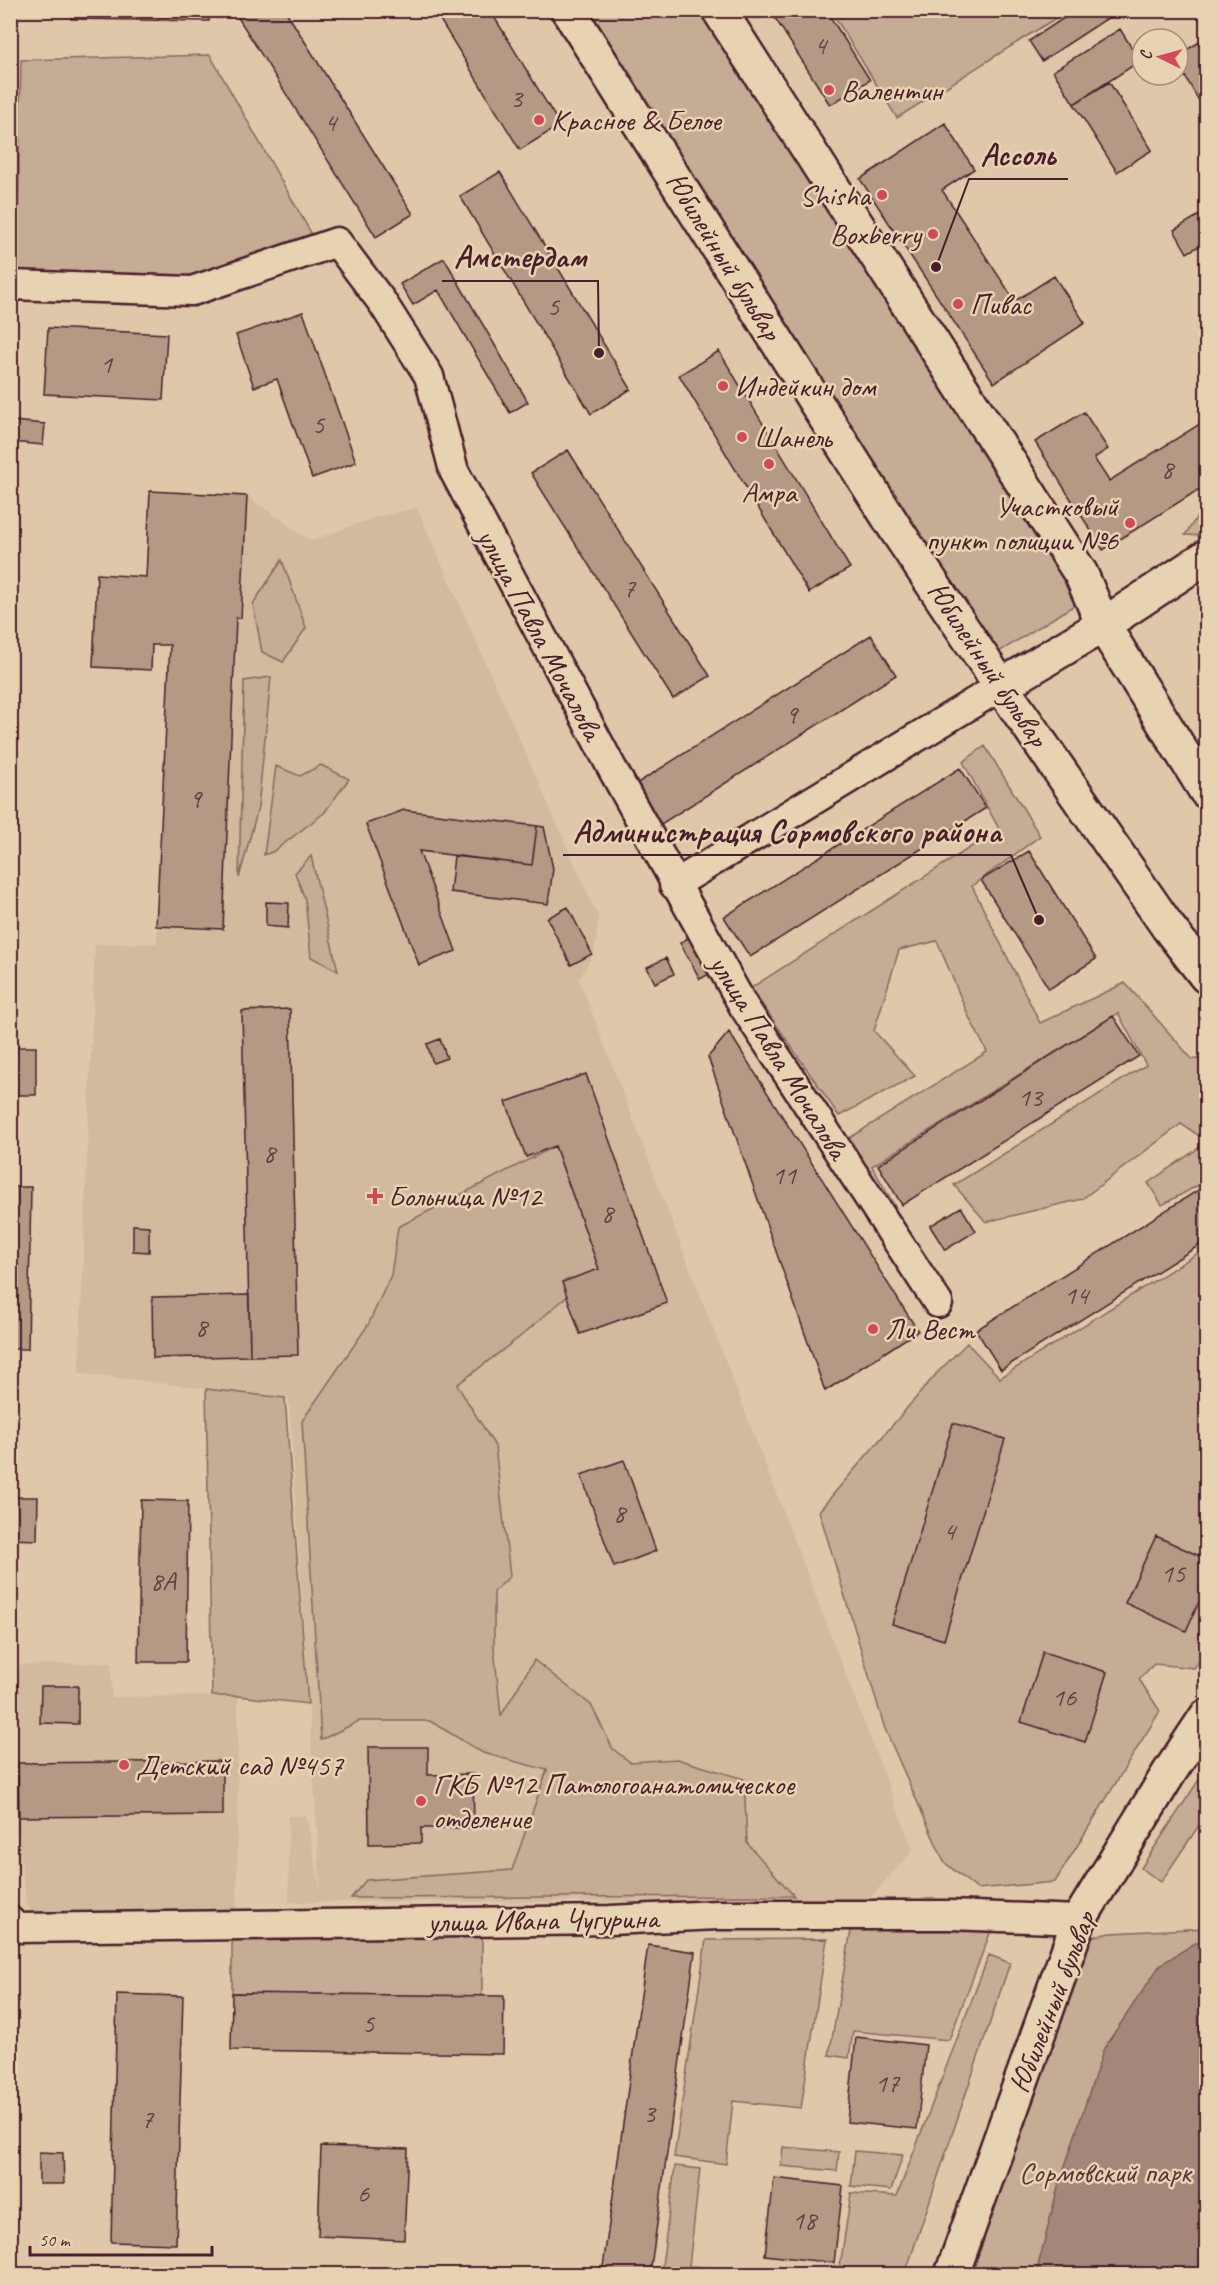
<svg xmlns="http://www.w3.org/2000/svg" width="1217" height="2285" font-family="Caveat,sans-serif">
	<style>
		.built { fill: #d1ba9e }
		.green { fill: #c5ac94; stroke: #886660; stroke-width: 1.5 }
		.water { fill: #a58779; stroke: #815d5a; stroke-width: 1.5 }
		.building { fill: #b49985; stroke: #4a1f2b; stroke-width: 1.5 }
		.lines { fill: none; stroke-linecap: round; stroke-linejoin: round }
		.minor-casing { stroke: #4a1f2b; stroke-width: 33 }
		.tertiary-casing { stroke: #4a1f2b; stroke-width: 38 }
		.minor { stroke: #e7d3b1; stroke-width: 28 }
		.tertiary { stroke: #e7d3b1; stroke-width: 33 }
		.poi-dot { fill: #d1495b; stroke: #e7d3b1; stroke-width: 2 }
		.labels { text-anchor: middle; stroke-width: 5; stroke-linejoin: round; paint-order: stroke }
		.number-label { font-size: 27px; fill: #643e42 }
		.poi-label { font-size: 30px; fill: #4a1f2b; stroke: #e7d3b1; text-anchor: start }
		.street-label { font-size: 30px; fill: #4a1f2b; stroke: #e7d3b1 }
		.park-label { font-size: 30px; fill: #5c343b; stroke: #e7d3b1 }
		.leader { fill: none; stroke: #4a1f2b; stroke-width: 2 }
		.callout-dot { fill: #4a1f2b; stroke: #e7d3b1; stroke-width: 2 }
		.callout-label { font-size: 32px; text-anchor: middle; font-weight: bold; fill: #4a1f2b; stroke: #e7d3b1; stroke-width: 5; stroke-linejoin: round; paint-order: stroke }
	</style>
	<rect width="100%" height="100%" fill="#dec8a9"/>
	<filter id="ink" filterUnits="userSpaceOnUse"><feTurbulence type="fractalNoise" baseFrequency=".0167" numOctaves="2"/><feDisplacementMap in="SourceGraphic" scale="12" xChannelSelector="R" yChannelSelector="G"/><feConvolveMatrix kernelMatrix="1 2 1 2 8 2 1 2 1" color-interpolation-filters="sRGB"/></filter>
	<g filter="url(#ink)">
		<path class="built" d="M150,491l97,5 64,45 62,-23 44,-10 182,411 -5,34 -15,26 334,871 -46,51 -578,1 -1,-86 18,-1 15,78 -32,-494 -210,-26 16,-429 62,-1 13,-297 -17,-1 -2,25 -58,-3 4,-93 49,2z
			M111,1663l1,34 126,-1 -1,223 -201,1 -10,-19 -8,-66 -7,-1v-169z"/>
		<path class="green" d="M924,10l2,3 3,-3 138,1 -170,107 -66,-107z
			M578,11h121l379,592 -84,52z
			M210,55l105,185 -137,39 -161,-7 4,-212z
			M1206,503v33l-21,-1z
			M282,560l24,68 -23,34 -21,-10 -9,-48z
			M271,677l-13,131 -19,70 5,-197z
			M985,746l55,90 -68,50 68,137 85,-40 67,76 14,1v80l-25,-16 -99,75 -96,23 -32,-37 192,-120 -28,-52 -246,153 24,42 -32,12 -21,-78 144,-90 -19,-37 -31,-74 -38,9 -25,81 41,45 -76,40 -88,-128 248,-159 -36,-67z
			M321,765l28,14 -25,34 -50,38 -10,4 12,-89 24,10z
			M311,856l27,115 -27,-14 -6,-58 -10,-26z
			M1206,1143v38l-44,24 -14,-22z
			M555,1146l44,123 -78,67 -64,49 38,61 15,130 -16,16v55l7,69 33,-56 57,45 22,44 17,13 47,-3 67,20 3,64 47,53 -443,2 15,-18 146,-10 35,-100 -64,-17 -53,-32h-71l-38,19 -19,-319 66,-96 23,-50 7,-48z
			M1206,1248v405l-12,15 -40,-4 -15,15 21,32 -105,171 -78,7 -33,-27 -59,-133 -66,-218 118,-138 30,-30 33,35z
			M206,1389l79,9 23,306 -70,-8h-26z
			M1206,1769v46l-45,67 -20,-14z
			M852,1925l140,3 -43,112 -96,-9 -4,27 -20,-3z
			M1206,1928v346h-241l123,-337 23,-4z
			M232,1935h250v61l-250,-3z
			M827,1939l-26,169 -68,-7 -7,63 -52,-7 32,-217z
			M989,1955l21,8 -105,311h-66l12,-81 46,3z
			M783,2147l56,5 -2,19 -56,-5z
			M855,2151l48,4 -12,35 -40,-4z
			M675,2166l25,3 -11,97 24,2 -1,6h-51z"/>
		<path class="water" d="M1195,1943h11v331h-170l22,-87 46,-139 56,-83z"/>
		<path class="building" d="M71,10h138v11l-138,-2z
			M285,10l128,204 -37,23 -142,-226z
			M434,10h56l70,115 -40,25z
			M770,10h56l44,70 -40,25z
			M1076,10h44l-78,51 -13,-20z
			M1120,29l20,32 -66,43 -21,-33z
			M1206,38v75l-28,-49v-9z
			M1109,82l43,68 -35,22 -43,-68z
			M945,123l29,46 -32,21 73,111 39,-25 31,47 -91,60 -134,-204z
			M500,172l131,217 -40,25 -131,-218z
			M1206,211v31l-19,11 -13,-23z
			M444,258l84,144 -18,11 -72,-123 -25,15 -13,-21z
			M303,312l53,150 -44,16 -35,-99 -23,8 -18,-52z
			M48,328l119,6 -4,66 -119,-6z
			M719,351l131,217 -41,25 -130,-218z
			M1084,412l24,37 -14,9 15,23 97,-61v65l-103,65 -68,-108z
			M13,421l32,3 -2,21 -32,-3z
			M568,450l142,226 -37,23 -142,-226z
			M150,491l97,5 -6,122h-5l-13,311 -67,-3 14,-281h-18l-1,25 -58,-3 4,-93 49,3z
			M871,635l25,40 -235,149 -25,-40z
			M960,768l26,40 -236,149 -26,-40z
			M404,810l133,16 -5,39 -113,-14 37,100 -37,14 -53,-141z
			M537,826l7,1 9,42 -5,35 -98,-12 4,-36 78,9z
			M1029,851l67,108 -47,30 -68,-109z
			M266,902l23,1 -1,25 -22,-2z
			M568,907l24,47 -21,11 -24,-47z
			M694,934l21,37 -15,8 -20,-36z
			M666,958l8,16 -19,9 -8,-16z
			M290,1009l8,346 -48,1 -8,-345z
			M1113,1016l26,40 -237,149 -24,-40z
			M729,1032l189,299 -93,60 -117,-334z
			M440,1039l7,19 -14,5 -6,-19z
			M10,1047h26v48h-26z
			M586,1074l81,229 -87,31 -18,-52 37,-13 -44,-123 -29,11 -20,-55z
			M1206,1185v56l-205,129 -25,-40z
			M10,1187h21l-3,162h-18z
			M961,1207l15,24 -31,19 -15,-24z
			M133,1225l16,1v26l-16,-1z
			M249,1295l1,61 -97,2 -1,-61z
			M953,1423l52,16 -61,201 -52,-16z
			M624,1460l32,91 -42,16 -33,-92z
			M10,1497h28l-1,43 -27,-1z
			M141,1500l47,1 -2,161h-48z
			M1156,1536l50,23v27l-20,45 -61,-28z
			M1043,1652l64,20 -22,70 -64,-20z
			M41,1686h37v38l-38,-1z
			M368,1747h60v28l45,-1 1,54h-53v15l-52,1z
			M223,1761v54l-204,2 -1,-54z
			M648,1945l47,7 -45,322h-48z
			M232,1993l272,3 -1,58 -272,-4z
			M117,1994l66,2 -7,248 -65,-2z
			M856,2037l70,8 -9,84 -70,-7z
			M321,2146l87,3 -4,91 -86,-4z
			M39,2152l24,1 1,31h-25z
			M774,2178l69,8 -9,77 -69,-8z"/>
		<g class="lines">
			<g class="minor-casing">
				<path id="minor" d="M10,285l182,6 145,-49 45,60 47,74 25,95 160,301 130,235 194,296
					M674,885l327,-199
					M10,1921l6,7 594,-8 108,-5h232l129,5"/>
			</g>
			<g class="tertiary-casing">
				<path id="tertiary" d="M568,10l329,521 104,155 167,241 38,49
					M719,10l362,564 22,51 103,166
					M1001,686l102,-61 103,-68
					M952,2274l127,-354 90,-147 37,-56"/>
			</g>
			<use href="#minor" class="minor"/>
			<use href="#tertiary" class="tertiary"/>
		</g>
	</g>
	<g class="poi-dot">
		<circle cx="829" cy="90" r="6"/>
		<circle cx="539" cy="120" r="6"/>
		<circle cx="882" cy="195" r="6"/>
		<circle cx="933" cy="234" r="6"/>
		<circle cx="958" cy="304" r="6"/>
		<circle cx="723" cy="386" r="6"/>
		<circle cx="742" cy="437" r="6"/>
		<circle cx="769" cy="464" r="6"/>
		<circle cx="1130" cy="523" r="6"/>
		<path d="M372 1187h6v6h6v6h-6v6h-6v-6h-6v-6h6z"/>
		<circle cx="873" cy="1329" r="6"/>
		<circle cx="124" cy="1765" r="6"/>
		<circle cx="421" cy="1801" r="6"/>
	</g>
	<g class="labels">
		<g class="number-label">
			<text x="820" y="54">4</text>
			<text x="516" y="107">3</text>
			<text x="330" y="131">4</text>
			<text x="553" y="315">5</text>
			<text x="106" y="373">1</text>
			<text x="318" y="433">5</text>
			<text x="1167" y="478">8</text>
			<text x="629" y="597">7</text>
			<text x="791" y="723">9</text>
			<text x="195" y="807">9</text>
			<text x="1030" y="1106">13</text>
			<text x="269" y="1162">8</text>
			<text x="784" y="1184">11</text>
			<text x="607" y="1222">8</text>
			<text x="1076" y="1304">14</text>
			<text x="201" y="1336">8</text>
			<text x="619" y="1522">8</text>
			<text x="949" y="1540">4</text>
			<text x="1173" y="1582">15</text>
			<text x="163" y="1590">8А</text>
			<text x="1064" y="1706">16</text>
			<text x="368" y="2032">5</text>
			<text x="887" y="2092">17</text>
			<text x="649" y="2122">3</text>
			<text x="147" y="2128">7</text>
			<text x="363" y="2202">6</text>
			<text x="804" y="2229">18</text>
		</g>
		<g class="poi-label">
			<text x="841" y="100">Валентин</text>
			<text x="551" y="130">Красное &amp; Белое</text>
			<text x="870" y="205" text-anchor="end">Shisha</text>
			<text x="921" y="244" text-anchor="end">Boxberry</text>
			<text x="970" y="314">Пивас</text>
			<text x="735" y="396">Индейкин дом</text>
			<text x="754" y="447">Шанель</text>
			<text x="769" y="502" text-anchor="middle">Амра</text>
			<text x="1118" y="516" text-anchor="end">Участковый<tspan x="1118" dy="34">пункт полиции №6</tspan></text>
			<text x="388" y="1206">Больница №12</text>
			<text x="885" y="1339">Ли Вест</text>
			<text x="136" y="1775">Детский сад №457</text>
			<text x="433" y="1794">ГКБ №12 Патологоанатомическое<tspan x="433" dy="34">отделение</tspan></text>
		</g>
		<g class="street-label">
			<text transform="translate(724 256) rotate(58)" y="10">Юбилейный бульвар</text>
			<text transform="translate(540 634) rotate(62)" y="10">улица Павла Мочалова</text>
			<text transform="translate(988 664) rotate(56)" y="10">Юбилейный бульвар</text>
			<text transform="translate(779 1057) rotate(58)" y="10">улица Павла Мочалова</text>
			<text transform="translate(543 1920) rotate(-1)" y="10">улица Ивана Чугурина</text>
			<text transform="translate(1052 2002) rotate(-69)" y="10">Юбилейный бульвар</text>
		</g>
		<g class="park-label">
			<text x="1105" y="2182">Сормовский парк</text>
		</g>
	</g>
	<path class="leader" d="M936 267L969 179H1068M599 353L598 281H442M1039 920L1011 855H563"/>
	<g class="callout-dot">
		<circle cx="936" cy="267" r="6"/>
		<circle cx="599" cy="353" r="6"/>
		<circle cx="1039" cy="920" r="6"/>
	</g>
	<g class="callout-label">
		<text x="1018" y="165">Ассоль</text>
		<text x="520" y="267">Амстердам</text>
		<text x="787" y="842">Администрация Сормовского района</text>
	</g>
	<rect width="1217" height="2285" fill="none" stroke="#e7d3b1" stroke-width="36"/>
	<rect x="18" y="18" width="1181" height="2249" fill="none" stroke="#4a1f2b" stroke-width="2" filter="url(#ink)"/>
	<g transform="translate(1160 57) rotate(275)"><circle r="28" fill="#e7d3b1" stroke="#a88b7b" stroke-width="1.5"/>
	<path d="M0-4.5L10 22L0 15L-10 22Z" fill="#d1495b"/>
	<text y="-9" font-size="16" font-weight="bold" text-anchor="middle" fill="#4a1f2b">С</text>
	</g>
	<path d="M30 2246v9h182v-9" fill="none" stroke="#4a1f2b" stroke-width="3"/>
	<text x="39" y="2246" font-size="18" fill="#4a1f2b" stroke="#e7d3b1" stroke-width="4.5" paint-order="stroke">50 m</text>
</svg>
